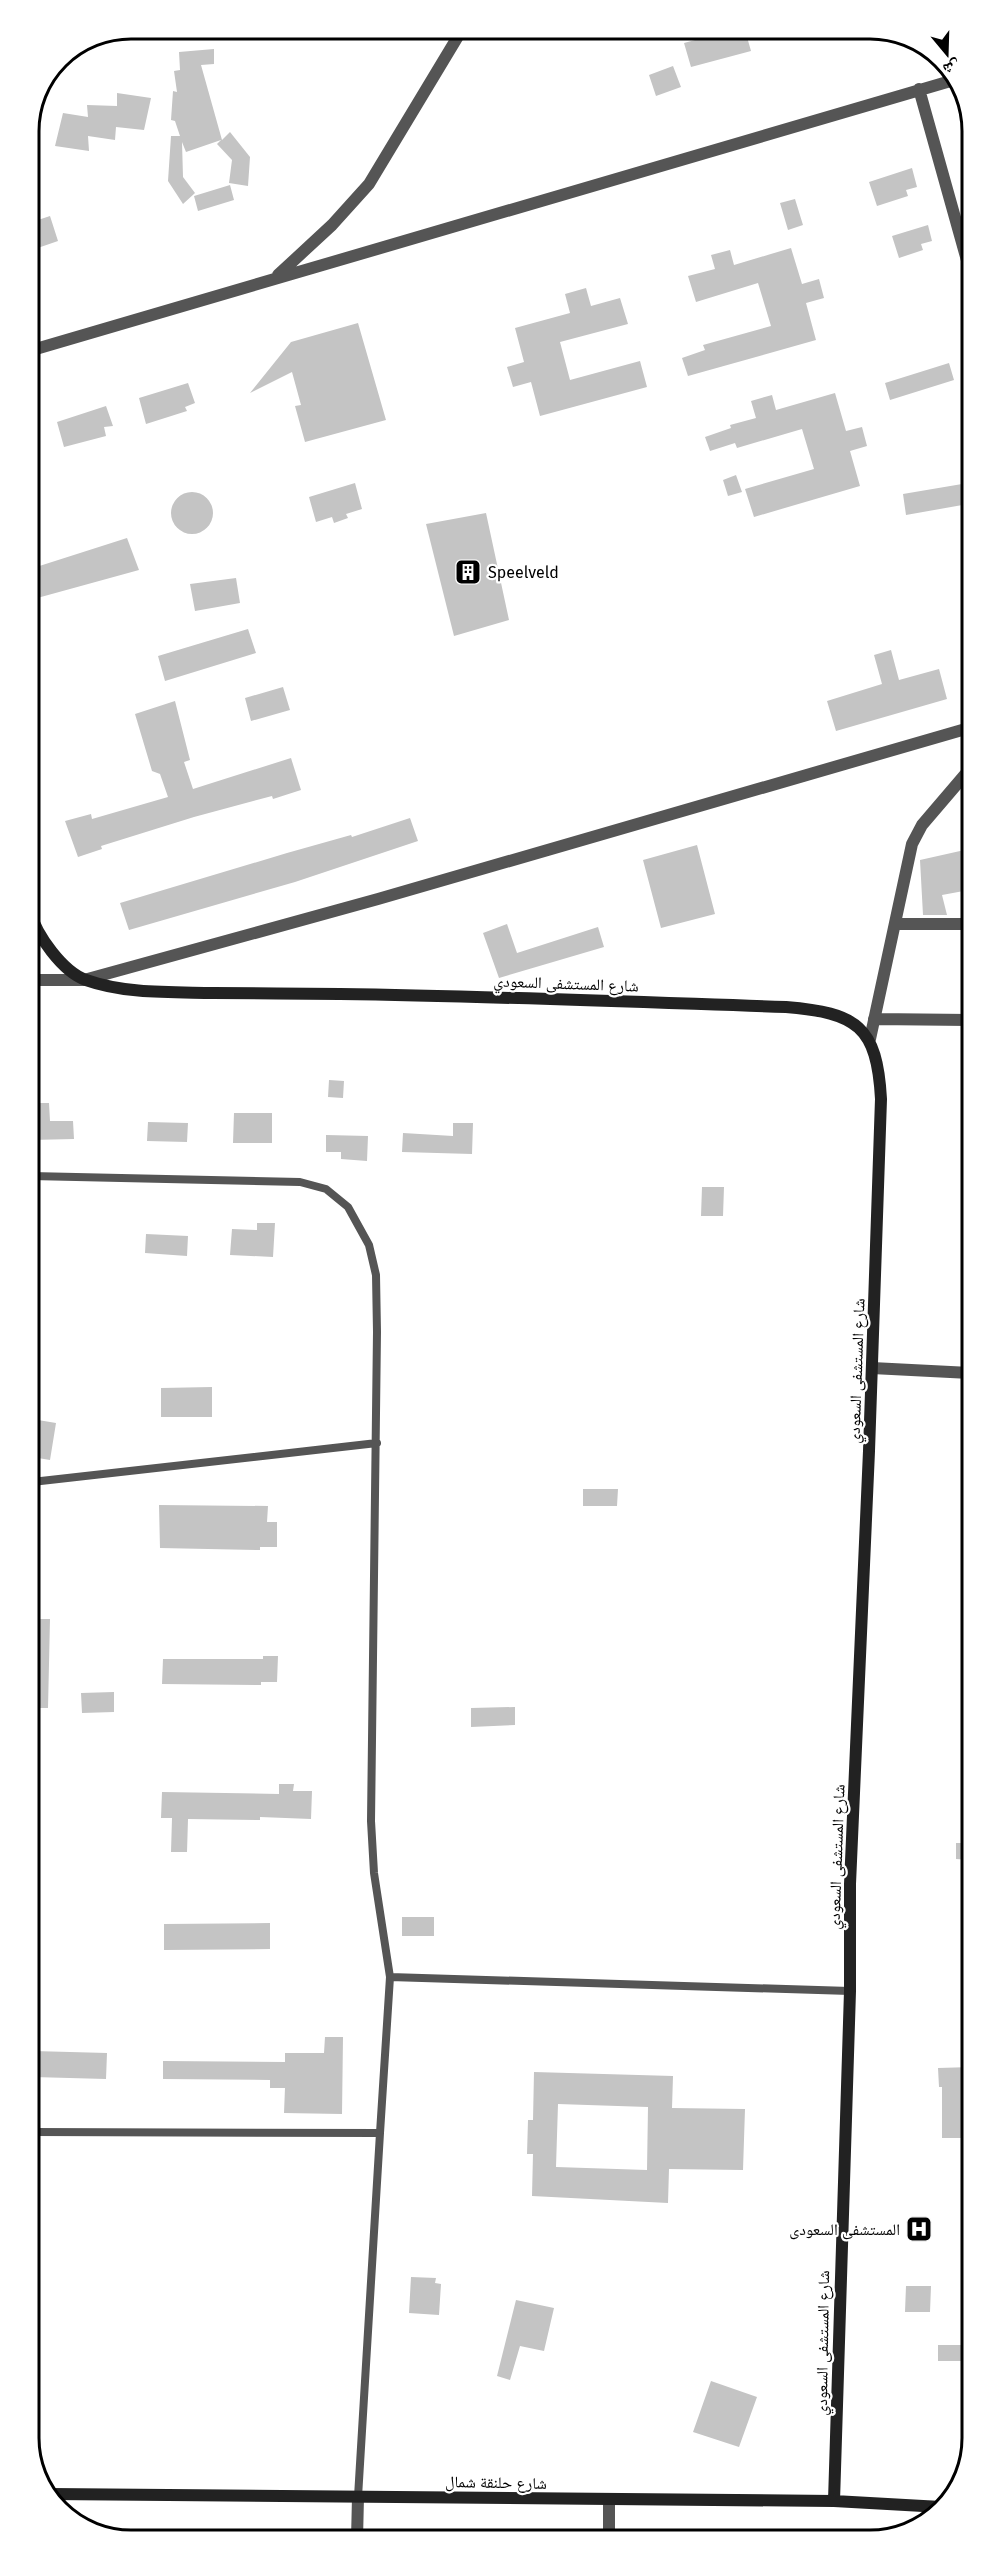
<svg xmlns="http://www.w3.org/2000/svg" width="1001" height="2569" font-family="'Fira Sans','Noto Naskh Arabic',sans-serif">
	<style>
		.building { fill: #c4c4c4; fill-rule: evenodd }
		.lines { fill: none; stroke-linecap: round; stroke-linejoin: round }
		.lane { stroke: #555; stroke-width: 8 }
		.street { stroke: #555; stroke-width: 12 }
		.secondary { stroke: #222; stroke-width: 12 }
		.labels { text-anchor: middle; stroke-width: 4.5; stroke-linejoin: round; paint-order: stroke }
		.poi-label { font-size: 16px; fill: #000; stroke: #fff; text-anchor: start }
		.street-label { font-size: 16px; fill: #000; stroke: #fff }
		.rim { fill: none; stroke: #000; stroke-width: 3 }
	</style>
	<rect width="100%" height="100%" fill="#fff"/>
	<path class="building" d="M732,30h13l6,21 -60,16 -7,-24z
		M214,49v15l-13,1 21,75 8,-8 20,25 -2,29 -19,-3 3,-23 -15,-16 4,-4 -35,12 -4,-10 1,35 12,16 -12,11 -15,-23 3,-45h9l-5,-15 -4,-1 2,-29 4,1 -3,-21 6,-1 -1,-18z
		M673,66l8,21 -25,9 -7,-21z
		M117,93l34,5 -7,32 -28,-3 -1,13 -27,-4 1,15 -34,-5 8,-33 25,4 -1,-12 30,1z
		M912,168l5,19 -11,3 2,6 -31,10 -8,-24z
		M230,185l4,15 -36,11 -4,-15z
		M795,199l8,26 -15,5 -8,-27z
		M50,216l8,25 -29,10v-28z
		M928,225l4,16 -11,3 2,6 -24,8 -7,-22z
		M791,248l11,36 17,-5 5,19 -18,5 10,37 -128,36 -6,-18 23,-8 -2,-5 68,-19 -13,-43 -62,19 -8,-26 27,-7 -4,-14 19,-5 4,15z
		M586,288l5,18 29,-8 8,26 -68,18 10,38 70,-19 7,26 -107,29 -9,-34 -18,5 -6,-20 17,-5 -9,-34 55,-15 -5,-19z
		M358,323l28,97 -81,22 -10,-36 6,-1 -9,-33 -42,21 41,-51z
		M949,363l5,17 -64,20 -5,-17z
		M188,383l7,20 -10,4 2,4 -41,13 -7,-26z
		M835,393l11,38 16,-4 5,19 -17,5 10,35 -106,31 -9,-28 69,-20 -12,-40 -65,19 -2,-5 -25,8 -5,-14 26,-9 -1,-3 26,-7 -5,-17 21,-6 4,15z
		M106,406l7,20 -9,1 2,9 -42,11 -7,-25z
		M736,475l6,17 -14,4 -5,-16z
		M355,483l7,26 -16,5 2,4 -14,5 -2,-6 -16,5 -7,-25z
		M968,483v21l-62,11 -3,-21z
		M171 513a21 21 0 1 1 42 0a21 21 0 1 1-42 0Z
		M486,513l23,107 -55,16 -28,-112z
		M127,538l12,32 -109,30v-31z
		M236,578l4,25 -45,8 -5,-27z
		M248,629l8,24 -91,28 -7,-25z
		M891,650l8,30 40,-11 8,30 -111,32 -9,-30 55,-17 -8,-29z
		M283,687l7,23 -39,11 -6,-23z
		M175,701l15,59 -6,2 9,27 98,-31 10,32 -28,9 -1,-3 -78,21 -93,29 1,3 -24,8 -13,-36 26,-7 1,5 76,-22 -8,-23 -8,-3 -17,-57z
		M410,818l8,23 -123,41 -166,48 -9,-27 167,-50 64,-18 1,2z
		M697,845l18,69 -54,14 -18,-68z
		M969,849v41l-27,5 5,20h-24l-3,-55z
		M507,924l10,29 81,-26 6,20 -105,31 -16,-45z
		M329,1080l15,1 -1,17 -15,-1z
		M31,1103h18l1,18h23l1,18 -43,1z
		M234,1113h38v30h-39z
		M148,1122l40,1 -1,19 -40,-1z
		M453,1123h20l-1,31 -70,-2 1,-19 50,3z
		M326,1135l42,1 -1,25 -26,-2v-7h-15z
		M702,1187h22l-1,29h-22z
		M257,1223h18l-2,34 -43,-2 2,-26 25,1z
		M146,1234l42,2 -1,20 -42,-3z
		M212,1387v30h-51v-29z
		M32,1419l24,4 -6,37 -18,-3z
		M583,1489h35l-1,17h-34z
		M159,1505l109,1 -1,16h10v25h-17v3l-100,-2z
		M32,1619h18l-2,89h-16z
		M263,1656h15l-1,26h-16v3l-99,-1 1,-25h100z
		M114,1692v20l-32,1 -1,-20z
		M515,1707v18l-44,2v-19z
		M279,1784h15l-1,7h19l-1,28 -51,-2v3l-72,-1 -1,33h-16l1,-34h-11l1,-26 117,2z
		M956,1843h15v17l-15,-1z
		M402,1917h32v19h-32z
		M270,1923v26l-106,1v-26z
		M325,2037h18l-1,77 -58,-1 1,-25h-15v-8l-107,-1v-18l122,1v-9h39z
		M33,2051l74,2 -1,26 -73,-2z
		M972,2067v71h-30v-51h-3l-1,-19z
		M534,2072l139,4 -1,32 73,1 -2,61 -74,-1 -1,34 -136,-7 1,-42h-6l1,-34h5zM558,2104l90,3 -1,63 -91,-3z
		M411,2277l25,1 -1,5 6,1 -2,31 -30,-2z
		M906,2286h25l-1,26h-25z
		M516,2300l38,8 -10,43 -24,-5 -10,34 -13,-4z
		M938,2345h32v16h-32z
		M711,2381l46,16 -18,50 -46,-15z"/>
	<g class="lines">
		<path class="lane" d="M31,1176l269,6 26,7 22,18 21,38 7,30 1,57 -6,489 3,52 16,104 -10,156 -347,-1
			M32,1482l345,-39
			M390,1977l460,14
			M358,2497l22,-364"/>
		<path class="street" d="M919,89l49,175
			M278,275l54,-50 37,-41 91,-151
			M29,351l925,-271
			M895,924h74
			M31,980h53l294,-81 591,-171
			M874,1019l95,1
			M870,1039l42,-195 10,-19 47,-55
			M872,1368l98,5
			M609,2537v-38
			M357,2539l1,-42"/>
		<path class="secondary" d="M30,911c6,24 33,61 56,69 39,14 86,12 127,13 42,0 85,1 127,1 149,2 297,8 446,13 71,6 91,19 95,92l-12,352 -19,433v107l-16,510
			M50,2494l784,7 107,6"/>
	</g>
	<defs>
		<g id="building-square" transform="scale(1.35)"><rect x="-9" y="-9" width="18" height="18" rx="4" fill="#000" stroke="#fff"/><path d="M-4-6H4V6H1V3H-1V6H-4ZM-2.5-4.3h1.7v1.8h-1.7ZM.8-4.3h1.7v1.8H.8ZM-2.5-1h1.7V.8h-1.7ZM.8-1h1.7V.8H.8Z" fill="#fff"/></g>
		<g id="hospital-square" transform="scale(1.35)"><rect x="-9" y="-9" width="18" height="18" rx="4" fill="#000" stroke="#fff"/><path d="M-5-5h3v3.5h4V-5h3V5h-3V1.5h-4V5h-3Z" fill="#fff"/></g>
	</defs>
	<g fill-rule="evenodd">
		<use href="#building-square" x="468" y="572"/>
		<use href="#hospital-square" x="919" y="2229"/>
	</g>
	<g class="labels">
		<g class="poi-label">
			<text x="488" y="578">Speelveld</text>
			<text x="900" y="2235" text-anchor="end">المستشفى السعودى</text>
		</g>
		<g class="street-label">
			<text transform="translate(566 983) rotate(2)" y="6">شارع المستشفى السعودي</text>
			<text transform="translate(856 1371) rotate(-88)" y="6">شارع المستشفى السعودي</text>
			<text transform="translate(836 1857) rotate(-88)" y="6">شارع المستشفى السعودي</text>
			<text transform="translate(822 2343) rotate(-89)" y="6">شارع المستشفى السعودي</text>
			<text transform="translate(496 2482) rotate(1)" y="6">شارع حلنقة شمال</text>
		</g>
	</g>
	<path d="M0 0H1001V2569H0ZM131 39H870A92 92 0 0 1 962 131V2438A92 92 0 0 1 870 2530H131A92 92 0 0 1 39 2438V131A92 92 0 0 1 131 39Z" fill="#fff" fill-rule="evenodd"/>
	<path class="rim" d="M131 39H870A92 92 0 0 1 962 131V2438A92 92 0 0 1 870 2530H131A92 92 0 0 1 39 2438V131A92 92 0 0 1 131 39Z"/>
	<g transform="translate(947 54) rotate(161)" stroke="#ffffff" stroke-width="4.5" paint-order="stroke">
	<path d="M0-4.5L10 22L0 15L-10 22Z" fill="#000000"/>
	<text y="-9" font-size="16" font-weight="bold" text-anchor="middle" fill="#000000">ش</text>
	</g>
</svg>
